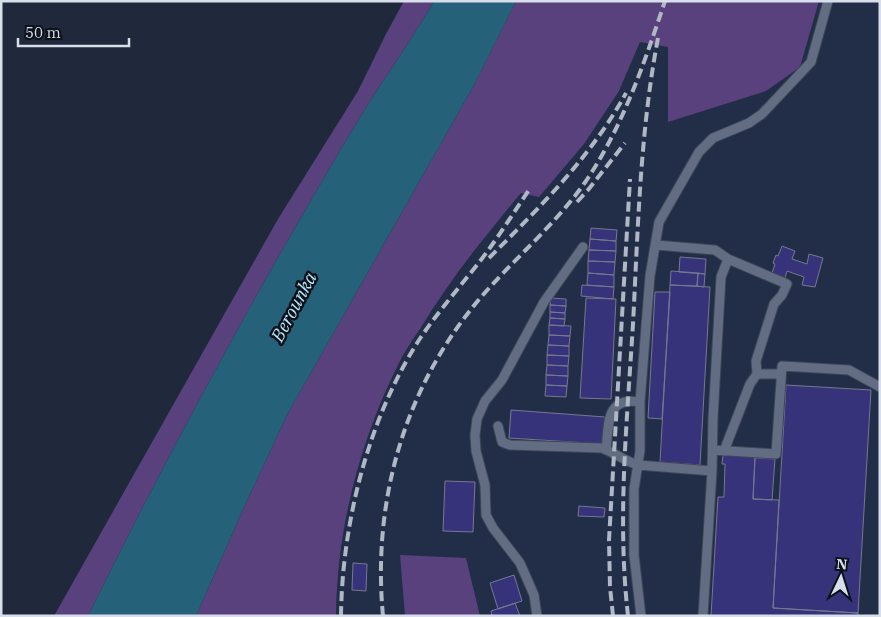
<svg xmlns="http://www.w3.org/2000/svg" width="881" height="617" font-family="'IBM Plex Serif',serif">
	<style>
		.built { fill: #222e47 }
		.green { fill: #58417d }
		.water { fill: #256178 }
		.building { fill: #37337a; stroke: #767891 }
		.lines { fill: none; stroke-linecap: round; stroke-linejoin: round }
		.lane-casing { stroke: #3e4756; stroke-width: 11 }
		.lane { stroke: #626d83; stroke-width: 9 }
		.rail { stroke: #b0b7c5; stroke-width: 4; stroke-dasharray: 10 5; stroke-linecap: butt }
		.labels { text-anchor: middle; stroke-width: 5; stroke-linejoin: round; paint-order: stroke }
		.water-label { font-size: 18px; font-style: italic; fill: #b7e9ff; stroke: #0d111a }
	</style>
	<rect width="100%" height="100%" fill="#1f293b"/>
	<path class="built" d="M651,1h229v615h-544l1,-30 8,-68 18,-72 35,-82 38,-61 62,-83 23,-27 18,4 80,-106 21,-49z"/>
	<path class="green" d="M404,1h30c-23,41 -51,78 -75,118 -97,162 -188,328 -271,497h-34l224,-397 80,-128 28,-57z
		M516,1h303l-19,66 -34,24 -98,31v-75l-28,-5 -21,49 -35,53 -45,53 -18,-4c-36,43 -72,88 -101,136 -8,12 -16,23 -22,36 -39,78 -61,164 -62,251h-140l49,-111 43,-92 186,-328z
		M400,555l66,3 14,58h-75z"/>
	<path class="water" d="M434,1h82l-42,84 -186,328 -43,92 -49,111h-108c83,-169 174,-335 271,-497 24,-40 52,-77 75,-118z"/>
	<path class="building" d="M591,228l26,2 -1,11 -26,-2z
		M590,239l26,2v10l-27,-1z
		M782,246l13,5 -3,8 15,5 2,-10 14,4 -8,29 -13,-2 2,-8 -17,-6 -2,7 -13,-5 3,-9 -2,-1 3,-8 2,1z
		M589,250l27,1 -1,11 -27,-1z
		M680,257l26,2 -1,15 -26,-2z
		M588,261l27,1 -1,13 -26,-2z
		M671,271l27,2 -1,13 -27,-1z
		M588,273l26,2v12l-27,-2z
		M698,273l7,1 -1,13 -7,-1z
		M582,285l32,2 -1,12 -32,-3z
		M670,285l40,2 -10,178 -40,-3z
		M655,292h15l-8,127 -14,-1z
		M551,298l15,1v7l-16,-1z
		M586,298l30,1 -5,100 -31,-1z
		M550,305l16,1 -1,7 -15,-1z
		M550,312l15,1v6l-15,-1z
		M550,318l15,1 -1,7 -15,-1z
		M549,325l22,1 -1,10 -21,-1z
		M549,335l21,1 -1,10 -21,-1z
		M548,345l21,1v10l-22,-1z
		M547,355l22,1 -1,10 -21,-1z
		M547,365l21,1v10l-22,-1z
		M546,375l22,1 -1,10 -21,-1z
		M546,385l21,1 -1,11 -21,-1z
		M786,385l85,5 -13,223 -85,-5z
		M511,410l94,7 -2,27 -94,-6z
		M723,455l32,2 -2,42 26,1 -6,108 85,5v3h-147l7,-119h6l1,-33h-3z
		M755,458l20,1 -3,41 -19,-1z
		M445,481l30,1 -2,50 -30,-1z
		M579,506l26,2 -1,9 -26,-1z
		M353,563l14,1 -1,27 -14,-1z
		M514,575l8,26 -24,8 -8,-26z
		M515,603l5,13h-28l-1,-5z"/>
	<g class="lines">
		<g class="lane-casing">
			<path id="lane" d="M656,245l59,5 13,9 -7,18 -8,141 -1,53 -9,145
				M757,374h24
				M498,426l4,16 8,3 92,3c13,5 23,13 36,17l74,6
				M606,450c3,-25 -1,-54 34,-48
				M713,450l63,4 6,-88 67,4 31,17
				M724,451l26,-67 7,-10 -1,-13 18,-57 8,-9 5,-11 -59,-25
				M537,616l-3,-21 -14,-32 -27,-35 -7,-13 -1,-30 -9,-34 -1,-16 2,-16 8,-18 17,-21 42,-78 39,-55
				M641,616l-7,-61v-66l6,-38v-49l10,-126 9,-54 40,-70 14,-14 36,-15 13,-9 49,-52 17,-61"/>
		</g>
		<use href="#lane" class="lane"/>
		<path class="rail" d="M577,202l11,-12 37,-47
			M489,258c51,-51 102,-101 137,-165
			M341,616c1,-94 28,-200 80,-279 17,-25 37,-48 56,-72 19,-24 35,-50 52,-75
			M383,616c-11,-116 22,-231 99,-320 34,-39 74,-72 104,-115 37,-55 58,-117 79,-180
			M613,616l-3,-29 -1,-47 21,-361
			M628,616c-11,-97 -1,-194 5,-292 5,-95 7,-192 25,-286"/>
	</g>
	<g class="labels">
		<g class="water-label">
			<text transform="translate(294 307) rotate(-62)" y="6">Berounka</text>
		</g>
	</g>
	<rect width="881" height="617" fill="none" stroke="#d8dfeb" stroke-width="5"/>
	<g transform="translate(841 577) rotate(4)" stroke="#0d111a" stroke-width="4" paint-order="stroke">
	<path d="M0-4L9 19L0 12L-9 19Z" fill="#d8dfeb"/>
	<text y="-8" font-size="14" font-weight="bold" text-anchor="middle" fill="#d8dfeb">N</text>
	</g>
	<path d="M18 38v8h111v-8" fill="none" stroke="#d8dfeb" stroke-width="2.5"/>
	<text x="25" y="38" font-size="15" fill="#d8dfeb" stroke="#0d111a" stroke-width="4" paint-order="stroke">50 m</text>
</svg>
